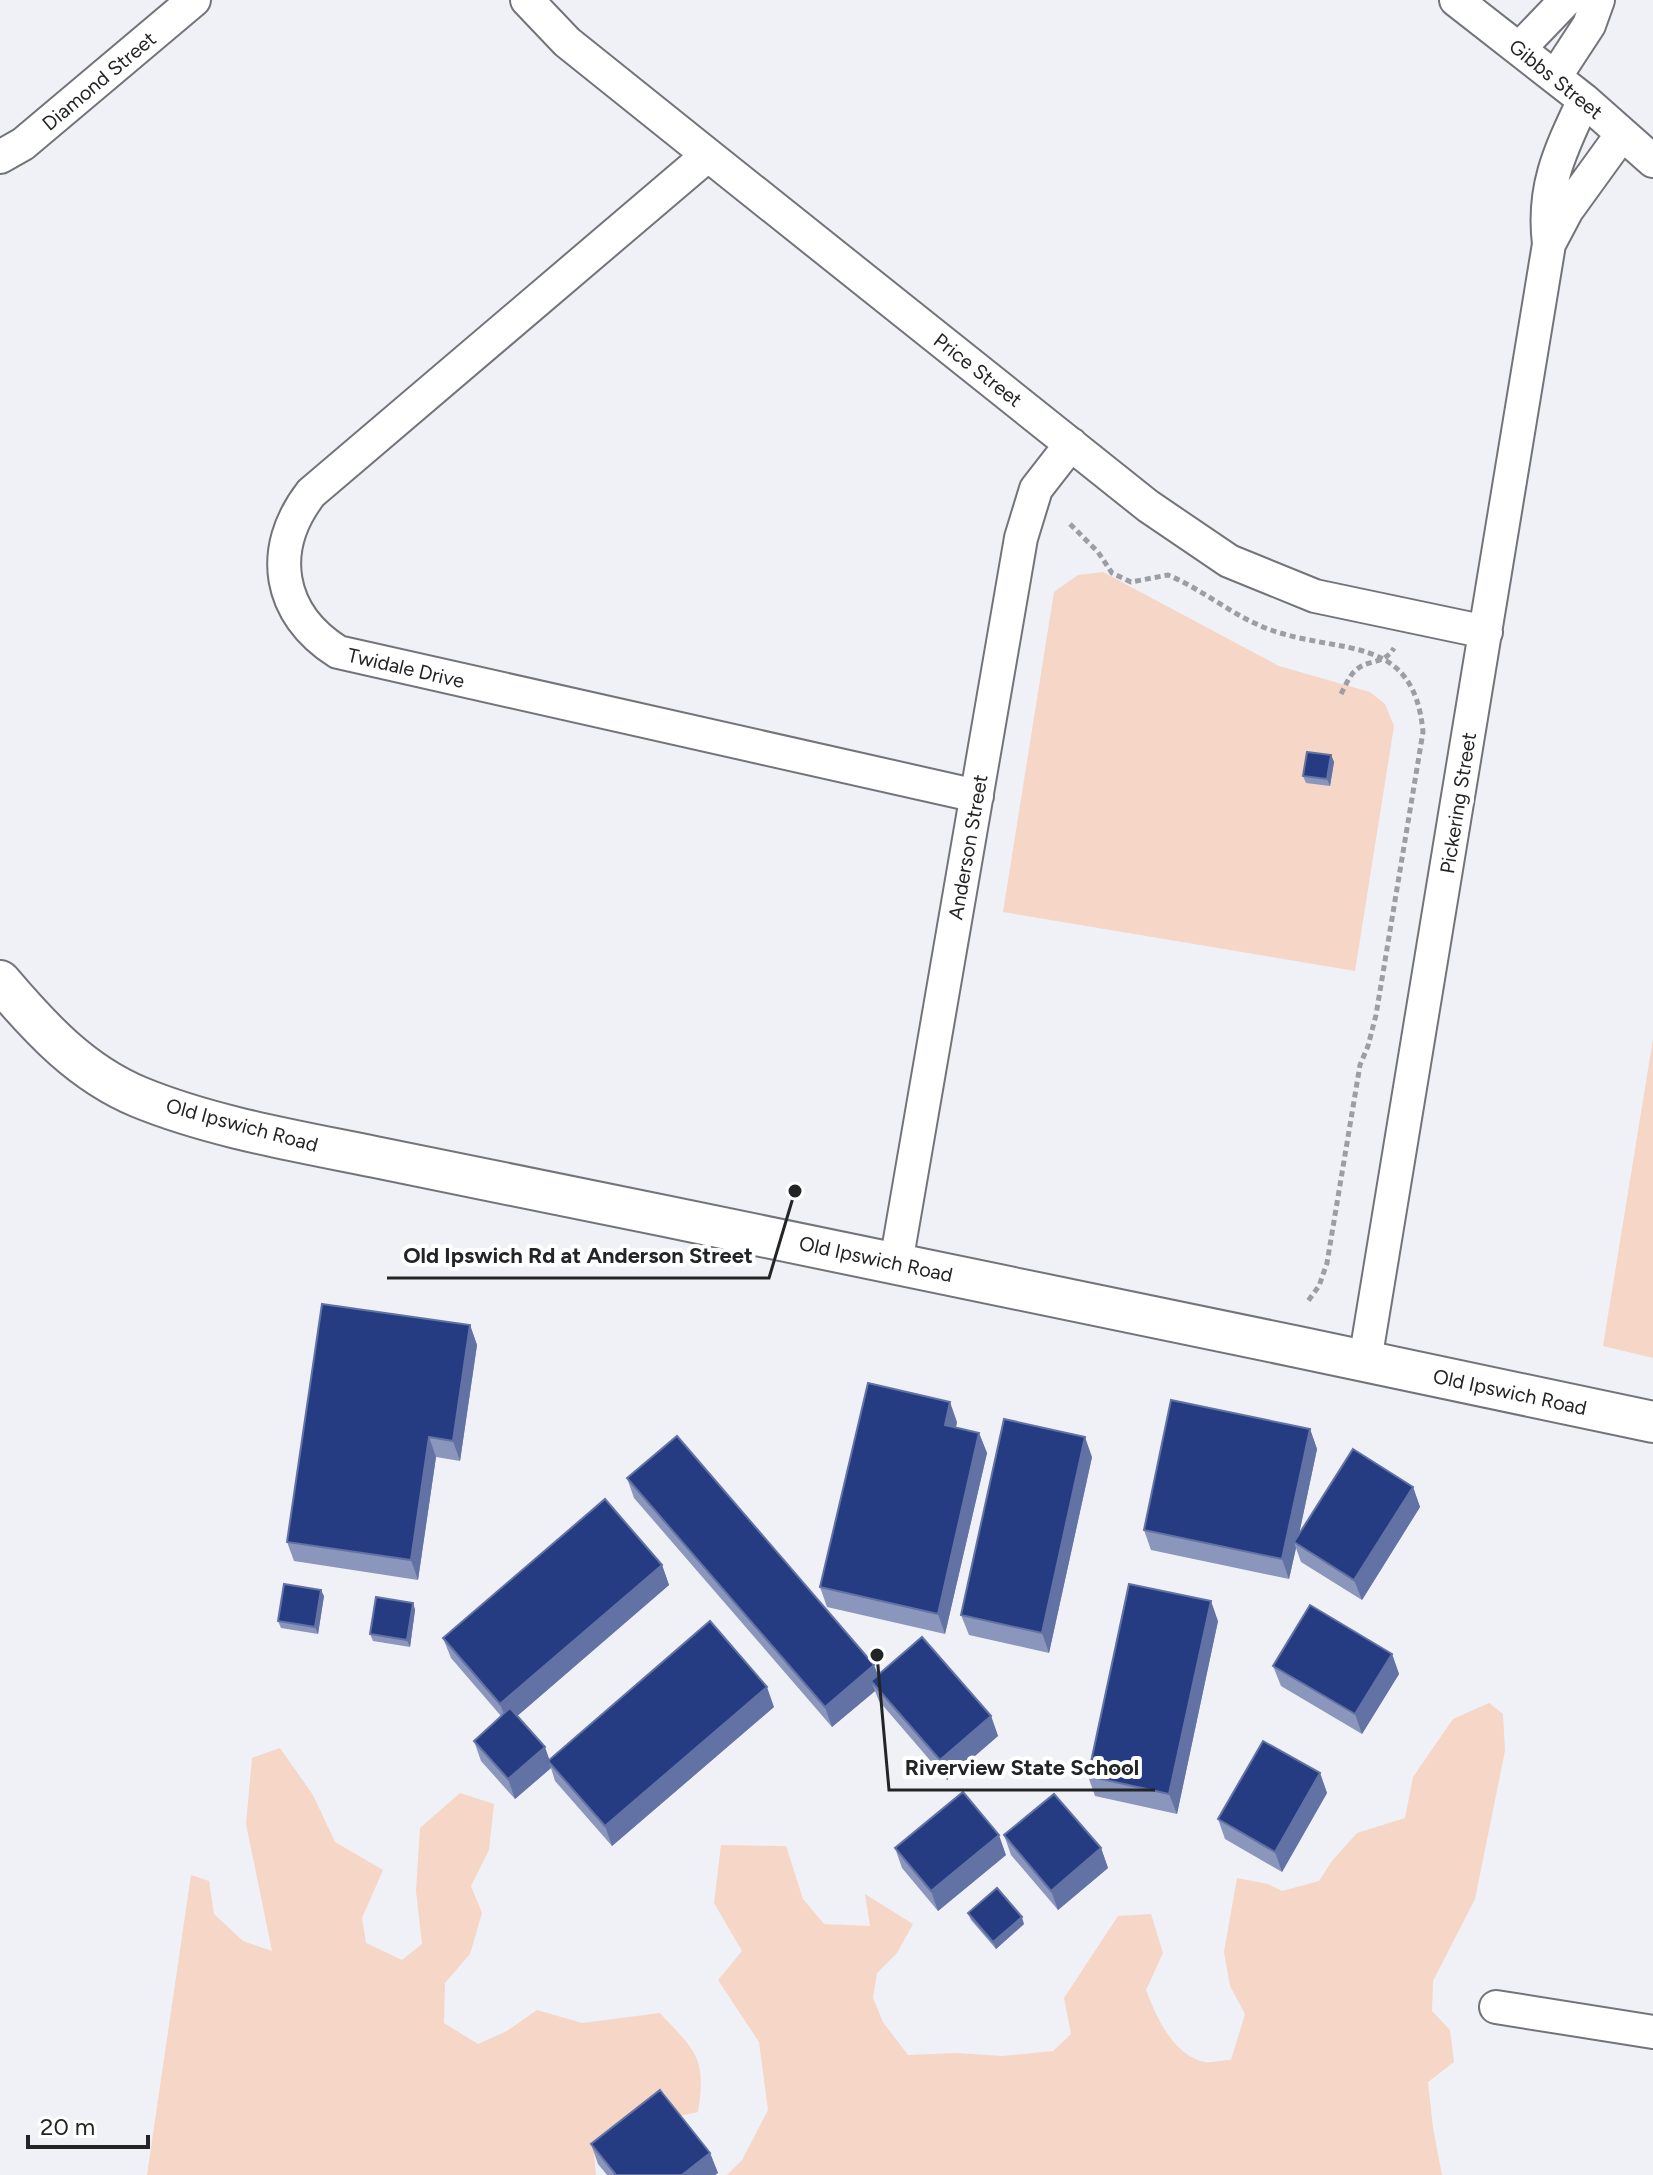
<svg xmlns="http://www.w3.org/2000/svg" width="1653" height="2175" font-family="Figtree,sans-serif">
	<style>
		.green { fill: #f6d6c6 }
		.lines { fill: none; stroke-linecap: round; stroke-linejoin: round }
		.minor-casing { stroke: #727479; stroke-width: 36 }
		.tertiary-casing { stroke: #727479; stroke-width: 44 }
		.path { stroke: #9d9ea3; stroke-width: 5; stroke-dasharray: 6 4; stroke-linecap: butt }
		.minor { stroke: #fff; stroke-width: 32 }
		.tertiary { stroke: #fff; stroke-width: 40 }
		.wall { fill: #8a96bc }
		.shaded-wall { fill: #6272a5 }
		.building { fill: #263c82; stroke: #6272a5; stroke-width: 2 }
		.labels { text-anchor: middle; stroke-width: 8; stroke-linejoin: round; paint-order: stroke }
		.street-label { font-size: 20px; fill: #232426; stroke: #fff }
		.leader { fill: none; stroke: #232426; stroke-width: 3 }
		.callout-dot { fill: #232426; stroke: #fff; stroke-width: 3 }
		.callout-label { font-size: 22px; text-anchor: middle; font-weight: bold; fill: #232426; stroke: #fff; stroke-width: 8; stroke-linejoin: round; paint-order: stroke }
	</style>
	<rect width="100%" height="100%" fill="#eff1f7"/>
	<path class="green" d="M1103,572l176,94 91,26 15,12 9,22 -39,245 -352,-59 51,-320 24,-17z
		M1653,1039v319l-50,-12z
		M1489,1703l14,11 2,37 -30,148 -42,82 -1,30 18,19 4,32 -26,20 5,46 9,47h-715l15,-15 26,-50 -9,-68 -41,-62 24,-29 -28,-48 7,-58 65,1 17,53 21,25 46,2 -5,-32 48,30 -16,29 -20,20 -4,25 10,24 25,33 49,-2 45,3 51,-5 18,-17 -7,-36 54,-82 33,-2 12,39 -17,37c10,26 27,66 59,72 8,1 18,-2 26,-2l14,-46 -15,-28 -6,-34 13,-74 31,6 14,7 37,-10 13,-20 25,-28 48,-15 8,-41 40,-58z
		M280,1748l33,47 22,47 48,28 -21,48 4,25 36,17 20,-16 -6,-53 4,-63 40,-35 34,11 -5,46 -18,36 11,27 -12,41 -25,29 -1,40 34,21 29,-13 30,-21 45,13 78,-10c35,38 47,44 38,99l-18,4 -16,-24c-29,19 -44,41 -70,62l2,21h-449l44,-300 18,6 5,33 29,27 29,10 -26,-127 6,-66z"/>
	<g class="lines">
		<g class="minor-casing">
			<path id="minor" d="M527,0l40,42 141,113 440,351 81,55 86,35 171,36
				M1456,0l128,100 69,61
				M1519,49l47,-49
				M1555,77l34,-52 9,-25
				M708,155l-397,338c-44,57 -33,121 27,159l639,144
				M0,157l23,-13 171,-144
				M1549,244c-7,-57 11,-93 35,-144
				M896,1263l125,-725 15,-49 35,-45
				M1365,1361l184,-1117 18,-34 55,-76
				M1496,2007l157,25"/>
		</g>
		<g class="tertiary-casing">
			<path id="tertiary" d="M0,981c40,47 81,92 139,116 73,30 158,44 236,60 96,19 193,39 290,59 329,67 659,136 988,206"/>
		</g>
		<path class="path" d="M1070,524l28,28 14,21 19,9 37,-7c36,15 66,42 103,55 70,25 143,3 152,102l-47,283 -8,31 -8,19 -33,198 -8,23 -11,15
			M1341,694c4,-7 8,-18 14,-23 13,-13 28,-5 39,-23"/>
		<use href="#minor" class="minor"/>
		<use href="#tertiary" class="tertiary"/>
	</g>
	<path class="wall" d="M1331,755l3,7 -4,24 -24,-3 -3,-7z
		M470,1325l7,20 -17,116 -24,-4 -18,123 -124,-19 -7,-19z
		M957,1422l-1,5 23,6 8,20 -42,181 -118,-27 -7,-20z
		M1310,1429l7,20 -18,85 114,-47 7,20 -58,93 -61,-38 -5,-14 -7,31 -138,-29 -7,-20z
		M1092,1457l-43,196 -80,-18 -8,-20z
		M627,1478l251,198 113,40 7,20 -51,44 -68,-79 -4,-10 -43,36 -198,-229z
		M662,1565l7,20 -152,131 32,44 225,-53 -162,139 -57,-65 -4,-13 -36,31 -34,-38 -7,-20 27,-25 -50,-58 -8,-20z
		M324,1596l-6,38 -37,-6 -3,-7z
		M413,1603l2,7 -5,37 -37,-6 -3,-7z
		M1218,1621l-41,193 -82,-18 -7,-20z
		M1392,1654l7,20 -37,60 -81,-48 -8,-20z
		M1320,1773l7,20 -45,79 -57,-33 -7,-20z
		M1004,1835l97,13 7,20 -50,42 -47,-55z
		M895,1848l111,7 -68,56 -36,-43z
		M968,1913l56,11 -28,25 -25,-29z
		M591,2144l119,9 8,20 -3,2h-108l-9,-11z"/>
	<path class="shaded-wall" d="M1331,755l3,7 -4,24 -3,-7z
		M470,1325l7,20 -17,116 -7,-20z
		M950,1402l7,20 -5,23 -7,-20z
		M1310,1429l7,20 -20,95 -3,-2 2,6 -7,31 -7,-20z
		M979,1433l8,20 -42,181 -7,-20z
		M429,1437l7,20 -18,123 -7,-20z
		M1085,1437l7,20 -43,196 -7,-20z
		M1413,1487l7,20 -58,93 -8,-20z
		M662,1565l7,20 -161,139 -8,-20z
		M321,1590l3,6 -6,38 -3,-7z
		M1211,1601l7,20 -41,193 -8,-20z
		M413,1603l2,7 -5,37 -3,-7z
		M1392,1654l7,20 -37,60 -7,-20z
		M874,1665l8,20 -11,-4 4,10 -43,36 -7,-20z
		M767,1687l7,20 -162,139 -7,-20z
		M991,1716l7,20 -51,44 -7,-20z
		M545,1747l6,17 -3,-3 3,7 -36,31 -7,-20z
		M1320,1773l7,20 -45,79 -7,-20z
		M999,1835l7,20 -68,56 -7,-20z
		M1101,1848l7,20 -50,42 -7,-19z
		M1022,1917l2,7 -28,25 -3,-7z
		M710,2153l8,20 -3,2h-33z"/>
	<path class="building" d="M1307,752l24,3 -4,24 -24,-3z
		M322,1304l148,21 -17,116 -24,-4 -18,123 -124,-18z
		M868,1383l82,19 -5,23 34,8 -41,181 -118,-27z
		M1171,1400l139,29 -28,130 -138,-29z
		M1004,1419l81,18 -43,196 -81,-18z
		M677,1436l197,229 -49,42 -198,-229z
		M1353,1449l60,38 -59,93 -60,-38z
		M605,1499l57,66 -162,139 -57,-66z
		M284,1584l37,6 -6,37 -37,-6z
		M1129,1584l82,17 -42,193 -81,-18z
		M376,1597l37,6 -6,37 -37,-6z
		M1310,1605l82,49 -37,60 -82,-48z
		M710,1621l57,66 -162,139 -57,-65z
		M922,1637l69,79 -51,44 -69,-79z
		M510,1708l35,39 -37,32 -34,-38z
		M1263,1741l57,32 -45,79 -57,-33z
		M963,1792l36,43 -68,56 -36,-43z
		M1054,1794l47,54 -50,43 -47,-56z
		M997,1888l25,29 -29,25 -25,-29z
		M660,2090l50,63 -28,22h-66l-25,-31z"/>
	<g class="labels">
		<g class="street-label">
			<text transform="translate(1556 79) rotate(39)" y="7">Gibbs Street</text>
			<text transform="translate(99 81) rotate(-40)" y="7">Diamond Street</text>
			<text transform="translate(978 370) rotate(38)" y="7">Price Street</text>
			<text transform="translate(406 668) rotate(13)" y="7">Twidale Drive</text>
			<text transform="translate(1458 803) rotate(-81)" y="7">Pickering Street</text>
			<text transform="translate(968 847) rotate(-80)" y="7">Anderson Street</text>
			<text transform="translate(242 1125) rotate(15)" y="7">Old Ipswich Road</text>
			<text transform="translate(876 1259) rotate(12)" y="7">Old Ipswich Road</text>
			<text transform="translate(1510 1392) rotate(12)" y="7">Old Ipswich Road</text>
		</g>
	</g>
	<path class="leader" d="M795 1191L769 1278H387M877 1655L889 1790H1155"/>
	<g class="callout-dot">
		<circle cx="795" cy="1191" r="8"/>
		<circle cx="877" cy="1655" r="8"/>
	</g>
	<g class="callout-label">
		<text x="578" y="1263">Old Ipswich Rd at Anderson Street</text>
		<text x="1022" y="1775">Riverview State School</text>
	</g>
	<path d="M28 2135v12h120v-12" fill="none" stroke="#232426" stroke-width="4"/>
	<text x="40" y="2135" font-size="24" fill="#232426" stroke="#ffffff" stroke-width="6" paint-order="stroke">20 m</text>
</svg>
